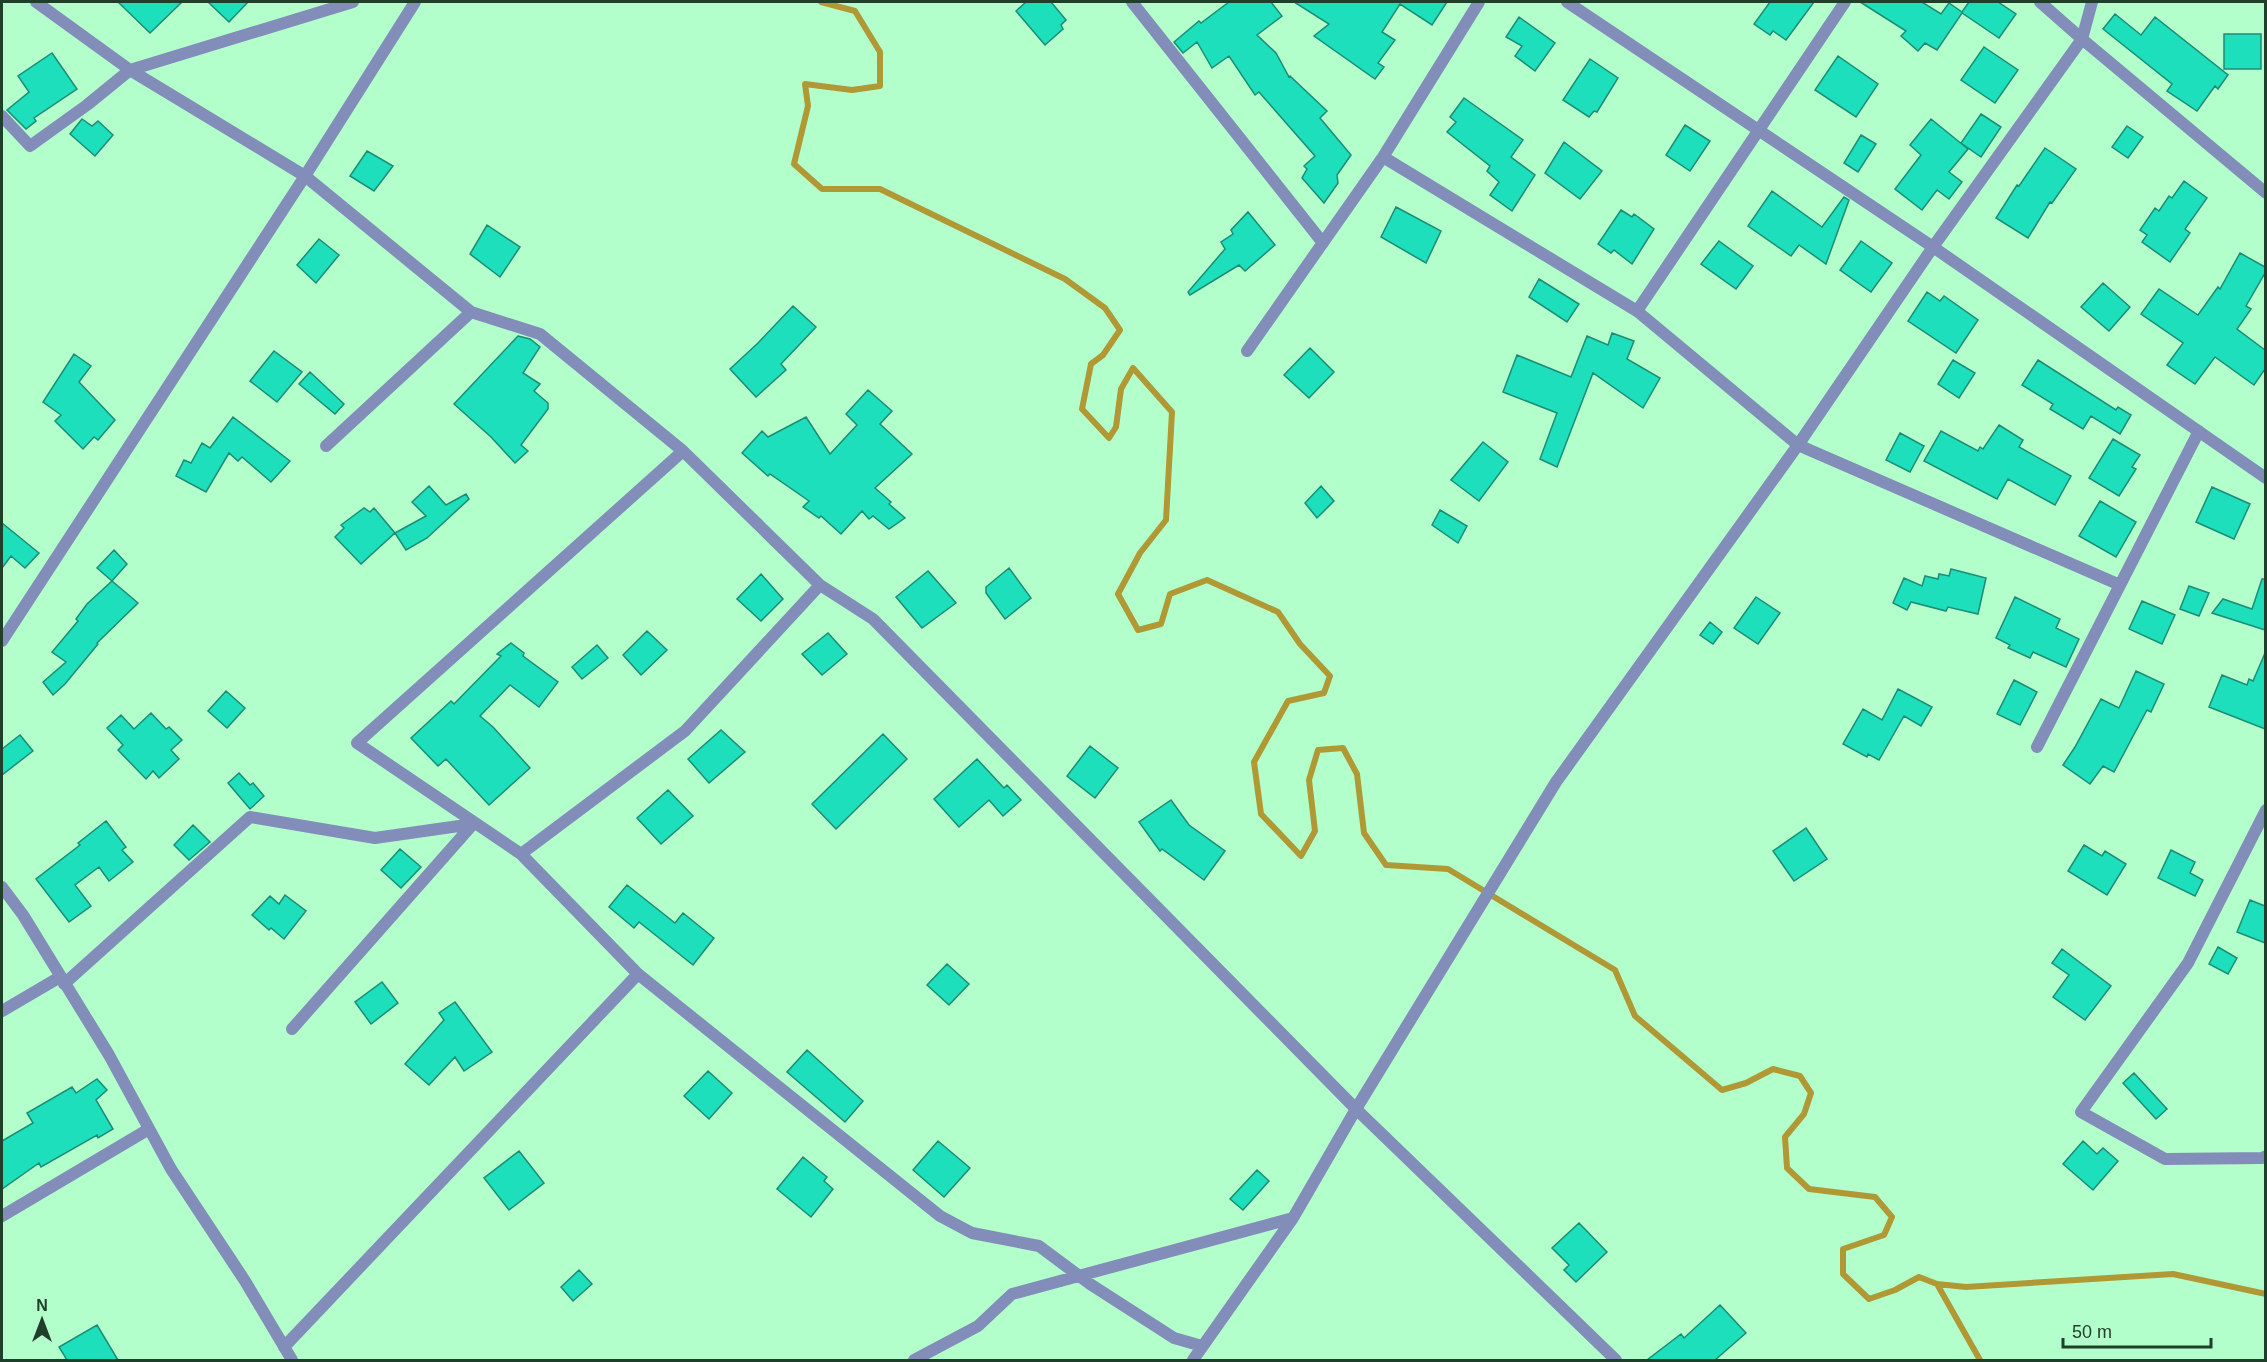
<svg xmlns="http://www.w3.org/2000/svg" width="2267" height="1362" font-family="Helvetica,sans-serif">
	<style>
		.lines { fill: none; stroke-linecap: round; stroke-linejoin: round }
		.stream { stroke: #b09835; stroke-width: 6 }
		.building { fill: #1ddfbb; stroke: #1c8c75; stroke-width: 1.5 }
		.street { stroke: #838db9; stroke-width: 12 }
	</style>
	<rect width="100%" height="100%" fill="#b3ffcc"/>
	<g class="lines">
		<path class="stream" d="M821,2l34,9 25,41v34l-28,4 -47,-6 3,22 -14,58 28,25h58l185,90 40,29 15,22 -17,25 -12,9 -9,45 27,29 7,-11 5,-38 12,-21 39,44 -6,108 -26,33 -22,41 20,36 23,-6 9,-30 37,-14 71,32 22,32 30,32 -6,17 -36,8 -34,61 7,52 40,42 14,-25 -6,-51 9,-30 25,-2 14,26 7,59 22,32 62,4 167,101 20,46 87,74 24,-7 27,-14 27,7 11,17 -7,21 -19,23 2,31 22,21 66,8 17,20 -8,18 -41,14v25l26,25 26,-9 24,-13 18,7 29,3 207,-13 93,20
			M1937,1284l43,76"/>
	</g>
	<path class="building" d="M118,2h64l-32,31z
		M208,2h40l-19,20z
		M1026,2h25l15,18 -5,5 2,4 -18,16 -29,-34z
		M1229,2h42l11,14 -25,19 19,18 13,24 1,-1 37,35 -7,7 31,37 -14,20 1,8 -14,20 -22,-25 5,-9 -3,-3 11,-10 -56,-64 -4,3 -26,-39 -17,12 -15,-26 -14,11 -9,-11 25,-21 2,2z
		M1294,2h153l-15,23 -32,-21 -18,28 13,8 -17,23 6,4 -9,12 -61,-43 15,-12z
		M1770,2h44l-28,38 -13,-9 -3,4 -16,-11z
		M1860,2h62l19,12 8,-11 13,9 7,-10h29l18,12 -17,24 -37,-25 -25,37 -12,-7 -7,8 -17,-15 5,-5z
		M2115,14l26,21 14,-18 73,58 -10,14 -3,-3 -18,25 -30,-20 5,-7 -69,-55z
		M1519,17l36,26 -20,28 -20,-15 7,-10 -16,-9z
		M2224,34h37v35h-37z
		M1984,47l34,23 -23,33 -34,-23z
		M52,53l25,36 -43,29 2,3 -10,8 -19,-19 22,-18 -11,-16z
		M1838,56l40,28 -22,33 -41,-27z
		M1590,59l28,19 -21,34 -3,-1 -5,6 -26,-17z
		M1464,98l59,42 -12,17 24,18 -23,36 -22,-16 9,-13 -12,-11 3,-5 -43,-34 9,-10 -6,-5z
		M1981,114l20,13 -20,30 -20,-14z
		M82,119l10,7 6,-5 15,14 -18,21 -25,-22z
		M1931,119l37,30 -19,23 13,10 -13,17 -12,-9 -15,20 -27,-21 26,-34 -11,-10z
		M1685,125l25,16 -20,30 -24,-16z
		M2127,126l16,11 -15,21 -16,-11z
		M1861,135l15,9 -18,28 -14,-9z
		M1564,142l38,29 -22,28 -35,-26z
		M2045,148l31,21 -24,34 -2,-1 -22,36 -32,-20 21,-33 2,1z
		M367,151l26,15 -19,25 -24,-15z
		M2184,181l23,17 -22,31 5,4 -20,29 -28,-20 5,-7 -7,-5 15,-22 4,3 10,-15 3,2z
		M1772,191l50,36 22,-30 5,3 -23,64 -27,-19 -8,11 -43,-30z
		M1396,207l45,24 -15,32 -45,-26z
		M1621,210l11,7 2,-3 20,15 -22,35 -18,-14 -3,3 -13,-9z
		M1248,212l27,33 -30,26 -6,-6 -49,30 -2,-3 37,-43 -4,-7 12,-8 -2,-4z
		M487,225l33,22 -20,30 -30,-23z
		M319,239l20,16 -23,28 -19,-18z
		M1719,241l34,25 -17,23 -35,-25z
		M1861,241l31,22 -21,29 -31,-22z
		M2240,253l25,14v6l-19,33 5,3 -14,20 28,21v19l-11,16 -39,-28 -20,27 -28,-19 16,-22 -42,-29 18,-25 39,26 20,-28 2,2z
		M1539,279l40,25 -12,18 -38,-25z
		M2103,283l27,24 -21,24 -28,-24z
		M1927,292l13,9 4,-5 34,24 -22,33 -48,-32z
		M793,306l23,21 -35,37 5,6 -30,27 -26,-28 28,-26z
		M1612,333l22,8 -7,18 33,19 -17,30 -50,-35 -36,94 -17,-8 17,-46 -54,-21 14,-37 54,22 16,-41 21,9z
		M518,336l12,3 10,8 -17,26 17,11 -6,7 14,12v6l-27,36 7,6 -13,12 -24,-26 -37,-33z
		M1310,348l24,24 -25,26 -25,-23z
		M274,351l28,21 -25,30 -27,-21z
		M74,354l17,12 -12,16 36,38 -17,20 -4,-3 -11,12 -28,-28 6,-6 -18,-13z
		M1953,360l22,13 -16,25 -21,-14z
		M2038,360l78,50 2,-3 13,8 -11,19 -29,-18 -8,13 -33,-20 3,-5 -31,-19z
		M310,372l34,32 -9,10 -36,-30z
		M868,390l24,21 -12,13 32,30 -37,34 16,14 -2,2 16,14 -16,11 -16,-13 -4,3 -7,-8 -21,23 -20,-18 -2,2 -16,-11 6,-6 -39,-27 -2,2 -26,-23 20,-22 6,6 38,-20 24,37 27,-29 -11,-11z
		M233,417l57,44 -19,21 -29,-25 -4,4 -9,-8 -23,39 -30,-16 8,-16 7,3 11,-20 8,5z
		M1999,425l24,15 -4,7 52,29 -16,29 -47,-26 -11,20 -73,-38 17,-30 37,20 2,-4 3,2z
		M1900,433l24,13 -14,26 -24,-12z
		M2113,439l27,16 -8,12 4,2 -17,27 -30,-18z
		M1483,442l25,20 -29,39 -28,-21z
		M429,486l17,19 20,-11 3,5 -42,39 -21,12 -11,-17 -34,31 -26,-27 9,-9 -3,-3 23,-17 6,4 4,-4 21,25 31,-17 -14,-14z
		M1321,486l13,15 -17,17 -12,-15z
		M2212,487l38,17 -16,35 -38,-17z
		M2100,501l36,21 -20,35 -37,-21z
		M1440,510l27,16 -9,17 -26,-18z
		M2,523l37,30 -14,15 -14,-12 -9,12z
		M114,550l13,14 -15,17 -15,-13z
		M1009,568l22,30 -26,21 -19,-26v-6z
		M1951,569l35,9 -8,36 -30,-7 -2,4 -35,-9 -4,8 -14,-7 11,-25 18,8 3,-10 13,3 1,-5 10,2z
		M928,571l28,32 -34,25 -26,-31z
		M761,574l22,25 -22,22 -24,-22z
		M2262,579h3v51l-53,-17 11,-14 29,10z
		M112,581l26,22 -41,40 1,1 -33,40 -12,11 -10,-13 23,-20 -14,-10 26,-31 -2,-2 11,-15z
		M2189,586l20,7 -10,23 -19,-7z
		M1756,597l24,16 -22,31 -24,-16z
		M2015,597l45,22 -4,9 23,11 -13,28 -33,-15 -3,6 -22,-10 2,-3 -14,-7z
		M2142,601l33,14 -13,29 -33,-15z
		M1710,622l12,10 -9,12 -13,-9z
		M647,631l20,19 -26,25 -18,-20z
		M828,633l19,21 -25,21 -20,-21z
		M511,643l13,10 -1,3 35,26 -19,25 -29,-22 -30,31 13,11 37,41 -41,37 -43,-46 -8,7 -27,-28 40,-37 3,3 47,-48 -4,-2z
		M597,645l11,13 -26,21 -10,-12z
		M2265,653v76l-56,-22 13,-32 25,10 2,-6 4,2z
		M2136,671l28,13 -13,28 -4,-2 -33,62 -11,-6 -13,18 -27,-19 12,-18 26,-48 18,9z
		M2014,680l23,12 -17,33 -23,-11z
		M1898,689l34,18 -11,19 -17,-10 -25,44 -11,-6 -1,3 -24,-13 20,-35 19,11z
		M226,691l19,17 -18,20 -19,-17z
		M151,713l15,16 3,-2 13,13 -11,10 8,9 -20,19 -6,-7 -7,8 -28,-29 5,-5 -16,-17 14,-13 13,14z
		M721,730l24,22 -36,31 -21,-24z
		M883,734l24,25 -71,70 -24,-25z
		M20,735l13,16 -31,24v-26z
		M1090,746l28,22 -23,30 -28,-22z
		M977,759l27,29 3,-3 14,15 -18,16 -14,-16 -30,27 -25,-28z
		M239,773l11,12 3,-2 11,13 -14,13 -22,-26z
		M668,790l25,26 -32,28 -24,-26z
		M1171,800l18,25 36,26 -21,29 -42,-31 -2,2 -21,-29z
		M106,821l20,26 -4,3 11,12 -24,19 -10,-14 -24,18 16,21 -22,16 -33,-43 44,-34 -2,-2z
		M193,825l17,17 -21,18 -15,-15z
		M1806,828l21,31 -33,22 -21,-30z
		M2084,845l18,11 3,-5 21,13 -19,31 -39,-24z
		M400,849l21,18 -20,21 -20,-18z
		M2171,850l24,12 -5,11 13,7 -8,16 -37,-18z
		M627,885l48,38 8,-10 31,25 -21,27 -54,-43 -5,6 -25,-21z
		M285,895l21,16 -22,28 -13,-11 -2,2 -17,-15 18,-19 9,8z
		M2250,900l15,6v37l-28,-11z
		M2218,947l19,11 -9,16 -19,-10z
		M2062,949l49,37 -26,34 -32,-23 16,-22 -17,-12z
		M947,964l22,20 -20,21 -22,-20z
		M382,982l16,21 -27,21 -16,-22z
		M455,1002l37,50 -28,19 -9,-14 -26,28 -24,-21 39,-44 -5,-7z
		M807,1050l56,51 -18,21 -58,-50z
		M708,1071l24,22 -23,26 -25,-23z
		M2134,1073l33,36 -11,10 -33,-36z
		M97,1079l10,11 -11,10 17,29 -15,9 -1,-3 -56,32 -2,-4 -37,26v-48l31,-18 -6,-10 45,-26 4,6z
		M938,1141l32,27 -26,29 -31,-27z
		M2083,1141l14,13 6,-6 15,13 -25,29 -30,-26z
		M519,1151l25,32 -35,27 -25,-32z
		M803,1157l24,20 -3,4 9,8 -22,28 -34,-28z
		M1257,1170l12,11 -26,29 -13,-11z
		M1579,1223l28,29 -31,30 -12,-12 5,-5 -17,-17z
		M579,1270l13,14 -19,17 -12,-14z
		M1720,1305l26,28 -31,27h-68l34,-26 3,4z
		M97,1325l21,35h-51l-8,-13z"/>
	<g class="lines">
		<path class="street" d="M36,2l94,68 175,106 166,136 69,22 143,117 137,134 53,34 483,490 260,251
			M1132,2l191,241
			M1567,2l366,245 333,231
			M2040,2l42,37 184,154
			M2,116l28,30 57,-41 43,-35 223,-68
			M1383,157l254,154 161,134 322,140
			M1637,311l208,-309
			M1247,351l136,-194 96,-155
			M326,446l145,-134
			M683,451l-326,292 164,111 117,120 302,242 32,17 67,13 51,38 84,54 28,8
			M2,641l303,-465 110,-174
			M2037,747l162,-316
			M2266,810l-78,153 -107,149 84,47 97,-1 4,-2
			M521,854l164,-123 135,-146
			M2,887l21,28 86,140 62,114 74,112 47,79
			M64,984l186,-167 125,21 98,-14
			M2,1011l58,-34
			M292,1029l181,-205
			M2,1216l147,-87
			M284,1347l354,-373
			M914,1360l64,-34 34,-32 281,-76
			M1193,1360l100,-142 63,-109 200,-327 242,-337 135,-198 149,-208 10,-37"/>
	</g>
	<rect width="2267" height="1362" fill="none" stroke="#203f2b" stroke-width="6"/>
	<g transform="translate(42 1320)" stroke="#b3ffcc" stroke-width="4.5" paint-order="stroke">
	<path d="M0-4.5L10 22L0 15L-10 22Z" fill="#203f2b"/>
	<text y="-9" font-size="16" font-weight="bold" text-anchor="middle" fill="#203f2b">N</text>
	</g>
	<path d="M2063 1338v9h148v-9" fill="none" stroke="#203f2b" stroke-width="3"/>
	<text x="2072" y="1338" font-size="18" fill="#203f2b" stroke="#b3ffcc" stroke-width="4.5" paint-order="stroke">50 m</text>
</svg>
